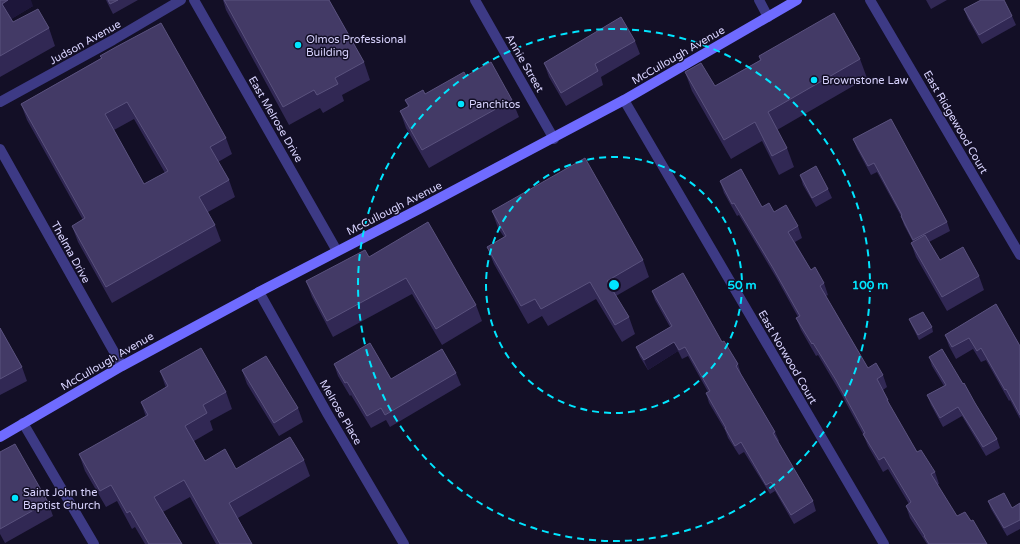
<svg xmlns="http://www.w3.org/2000/svg" width="1020" height="544" font-family="'Varela Round',sans-serif">
	<style>
		.lines { fill: none; stroke-linecap: round; stroke-linejoin: round }
		.street { stroke: #3d3a85; stroke-width: 10 }
		.secondary { stroke: #6f6bff; stroke-width: 10 }
		.wall { fill: #312854; fill-rule: evenodd }
		.shaded-wall { fill: #1d163a }
		.building { fill: #433a66; stroke: #5a527e; fill-rule: evenodd }
		.ring { fill: none; stroke: #00e5ff; stroke-width: 2; stroke-dasharray: 7 5 }
		.poi-dot { fill: #00e5ff; stroke: #130f26; stroke-width: 1.5 }
		.labels { text-anchor: middle; stroke-width: 3; stroke-linejoin: round; paint-order: stroke }
		.poi-label { font-size: 11px; fill: #d9d4ff; stroke: #130f26; text-anchor: start }
		.street-label { font-size: 11px; fill: #d9d4ff; stroke: #130f26 }
		.centre { fill: #00e5ff; stroke: #130f26; stroke-width: 2 }
		.ring-label { font-size: 12px; text-anchor: middle; font-weight: bold; fill: #00e5ff; stroke: #130f26; stroke-width: 3; stroke-linejoin: round; paint-order: stroke }
	</style>
	<rect width="100%" height="100%" fill="#130f26"/>
	<g class="lines">
		<path class="street" d="M194,0l143,251
			M475,0l79,139
			M759,0l9,17
			M870,0l150,255
			M624,100l260,444
			M0,102l113,-62 68,-40
			M0,149l122,217
			M259,292l68,121 77,131
			M23,423l71,121"/>
		<path class="secondary" d="M0,437l122,-71 137,-74 160,-83 205,-109 173,-100"/>
	</g>
	<path class="wall" d="M0,0l33,6 -22,13 2,3 36,6 6,18 -55,31z
		M106,0h32l-25,14z
		M223,0h106l35,62 6,18 -28,15 2,6 -21,12 -3,-5 -31,17 -63,-115z
		M926,0h21l-16,9z
		M964,9l48,7 4,9 -34,19 -14,-25z
		M635,41l5,13 -39,23 2,8 -37,21 -17,-29 -5,-14z
		M100,56l126,82 6,16 -14,8 11,18 6,17 -27,15 7,13 6,16 -109,62 -34,-61 -6,-16 11,-6 -56,-100 -6,-16 80,-46zM134,119l31,54 -21,11 -30,-54z
		M759,56l101,3 7,19 -90,52 10,18 7,19 -15,8 -17,-34 -31,18 -39,-68 -7,-19 30,14 45,-26z
		M466,76l46,24 7,17 -90,51 -23,-40 -6,-17 8,-4 -3,-7 20,-6z
		M853,139l94,83 3,9 -21,11 11,18 39,16 5,14 -37,21 -31,-54 -5,-14 2,-1 -9,-17 -3,-9 -24,-44 -6,3 -14,-26z
		M800,175l28,14 4,9 -16,9 -13,-22z
		M720,181l42,26 12,5 24,14 4,12 -7,4 16,28 13,13 4,12 -2,1 42,72 15,7 4,12 -4,3 5,10 3,8 26,44 18,20 4,12 -2,1 20,31 14,5 16,23h-60l-17,-26 -4,-12 3,-2 -21,-35 -5,3 -15,-26 -5,-12 -23,-42 -22,-37 -2,1 -15,-26 -5,-12 2,-1 -21,-38 -38,-64 -2,1 -13,-23z
		M492,211l151,49 6,17 -33,19 13,21 6,17 -13,8 -26,-43 -48,27 -6,-10 -14,8 -34,-60 -7,-17 17,-10 -6,-9z
		M369,257l107,48 6,16 -40,24 -30,-51 -79,43 -21,-40 -6,-16z
		M652,291l70,51 16,22 3,10 34,58 4,9 -1,1 35,59 3,10 -22,13 -19,-33 -5,3 -26,-42 -5,3 -11,-17 -3,-8 -16,-27 -3,-10 2,-1 -20,-36 -6,3 -4,-8 -30,19 -8,-13 -4,-10 34,-20 -15,-27z
		M996,304l24,42v73l-10,-19 -1,1 -23,-41 -5,2 -8,-13 -17,10 -7,-13 -4,-11z
		M909,319l23,8 1,5 -14,8 -8,-16z
		M0,328l22,39 5,14 -27,14z
		M929,357l46,46 22,36 3,9 -14,8 -24,-40 -19,11 -12,-22 -4,-10 17,-9 -12,-20z
		M334,364l57,15 65,-6 5,12 -71,42 -4,-7 -15,8 -20,-33 -1,1 -12,-20z
		M242,370l56,38 5,14 -24,14 -32,-52z
		M160,371l66,21 6,17 -22,12 3,9 -19,11 11,20 31,8 68,-9 6,16 -72,42 14,26h-36l-26,-47 -27,15 19,32h-37l-10,-17 -3,2 -15,-28 -11,6 -21,-36 -6,-17 67,-37 -5,-15 25,-14z
		M0,452l48,50 5,14 -48,27 -5,-9z
		M988,501l24,7 8,-5v26l-13,7 -16,-27z"/>
	<path class="shaded-wall" d="M8,0h23l2,6 -25,15 -6,-17z
		M674,342l4,9 -30,19 -4,-10z"/>
	<path class="building" d="M0,0h8l-6,4 11,18 25,-13 11,19 -49,28z
		M108,0h10l-8,4z
		M224,0h105l35,62 -29,16 3,6 -21,11 -3,-5 -31,17z
		M981,0h23l8,16 -33,19 -15,-26z
		M834,13l26,46 -92,53 19,36 -15,8 -17,-34 -31,18 -39,-68 16,-9 14,23 46,-26 -2,-4z
		M621,17l14,24 -40,23 3,7 -37,22 -17,-30z
		M161,23l65,115 -16,9 19,33 -30,17 16,28 -109,62 -34,-61 13,-8 -64,-114 81,-46 -2,-2 16,-9zM127,102l41,69 -24,13 -39,-70z
		M491,62l21,38 -90,50 -22,-39 9,-5 -4,-6 18,-10 2,4 39,-22 2,4z
		M891,119l56,103 -34,18 -12,-24 1,-1 -28,-52 -6,3 -15,-27z
		M585,158l58,102 -36,21 22,36 -14,8 -25,-43 -49,27 -6,-10 -14,7 -34,-59 19,-11 -14,-25z
		M816,166l12,23 -16,9 -12,-23z
		M741,169l21,38 7,-4 5,9 12,-7 12,21 -10,6 23,38 4,-3 9,16 -4,3 48,82 8,-5 7,12 -6,4 11,21h-1l30,52 4,-2 14,22 -4,2 26,42 8,-4 6,9 2,-1 14,24h-58l-5,-8h1l-19,-30 5,-4 -27,-45 -5,3 -16,-26 2,-1 -29,-53 -23,-37 -1,1 -16,-26 4,-2 -27,-48 -39,-65 -2,1 -12,-23z
		M428,222l48,83 -40,24 -30,-51 -79,43 -21,-40 59,-31 4,7z
		M925,235l15,25 23,-13 16,29 -37,21 -31,-54z
		M683,273l39,69 2,-1 14,23 -2,2 39,66 -2,1 40,68 -22,14 -20,-33 -5,3 -25,-43 -6,4 -10,-18h1l-20,-35 4,-2 -25,-44 -6,3 -5,-8 -30,18 -8,-13 36,-21 -20,-35z
		M996,304l24,42v69l-14,-26 -1,1 -24,-42 -4,3 -8,-13 -17,9 -7,-12z
		M923,312l9,15 -14,8 -9,-16z
		M0,328l22,39 -22,12z
		M370,343l21,36 51,-30 14,24 -71,42 -4,-7 -14,8 -20,-34 -2,1 -11,-19z
		M201,348l25,44 -23,13 4,8 -22,13 20,35 20,-12 11,20 54,-32 14,23 -75,43 23,41h-32l-36,-64 -30,17 28,47h-33l-19,-33 -3,2 -16,-28 -11,6 -21,-37 69,-39 -7,-13 27,-16 -8,-15z
		M942,349l21,35 1,-1 11,20 22,36 -14,8 -25,-40 -18,11 -13,-23 19,-10 -17,-28z
		M266,356l32,52 -24,15 -32,-53z
		M15,444l33,58 -48,27v-77z
		M1004,493l8,15 8,-5v17l-16,8 -16,-27z"/>
	<g class="ring">
		<circle cx="614" cy="285" r="128"/>
		<circle cx="614" cy="285" r="256"/>
	</g>
	<g class="poi-dot">
		<circle cx="298" cy="45" r="4"/>
		<circle cx="814" cy="80" r="4"/>
		<circle cx="461" cy="104" r="4"/>
		<circle cx="15" cy="498" r="4"/>
	</g>
	<g class="labels">
		<g class="poi-label">
			<text x="306" y="43">Olmos Professional<tspan x="306" dy="13">Building</tspan></text>
			<text x="822" y="84">Brownstone Law</text>
			<text x="469" y="108">Panchitos</text>
			<text x="23" y="496">Saint John the<tspan x="23" dy="13">Baptist Church</tspan></text>
		</g>
		<g class="street-label">
			<text transform="translate(85 42) rotate(-29)" y="4">Judson Avenue</text>
			<text transform="translate(678 55) rotate(-30)" y="4">McCullough Avenue</text>
			<text transform="translate(525 63) rotate(60)" y="4">Annie Street</text>
			<text transform="translate(276 119) rotate(60)" y="4">East Melrose Drive</text>
			<text transform="translate(956 122) rotate(60)" y="4">East Ridgewood Court</text>
			<text transform="translate(394 208) rotate(-27)" y="4">McCullough Avenue</text>
			<text transform="translate(71 252) rotate(61)" y="4">Thelma Drive</text>
			<text transform="translate(788 357) rotate(60)" y="4">East Norwood Court</text>
			<text transform="translate(107 361) rotate(-30)" y="4">McCullough Avenue</text>
			<text transform="translate(341 412) rotate(60)" y="4">Melrose Place</text>
		</g>
	</g>
	<circle cx="614" cy="285" r="6" class="centre"/>
	<g class="ring-label">
		<text x="742" y="289">50 m</text>
		<text x="870" y="289">100 m</text>
	</g>
</svg>
